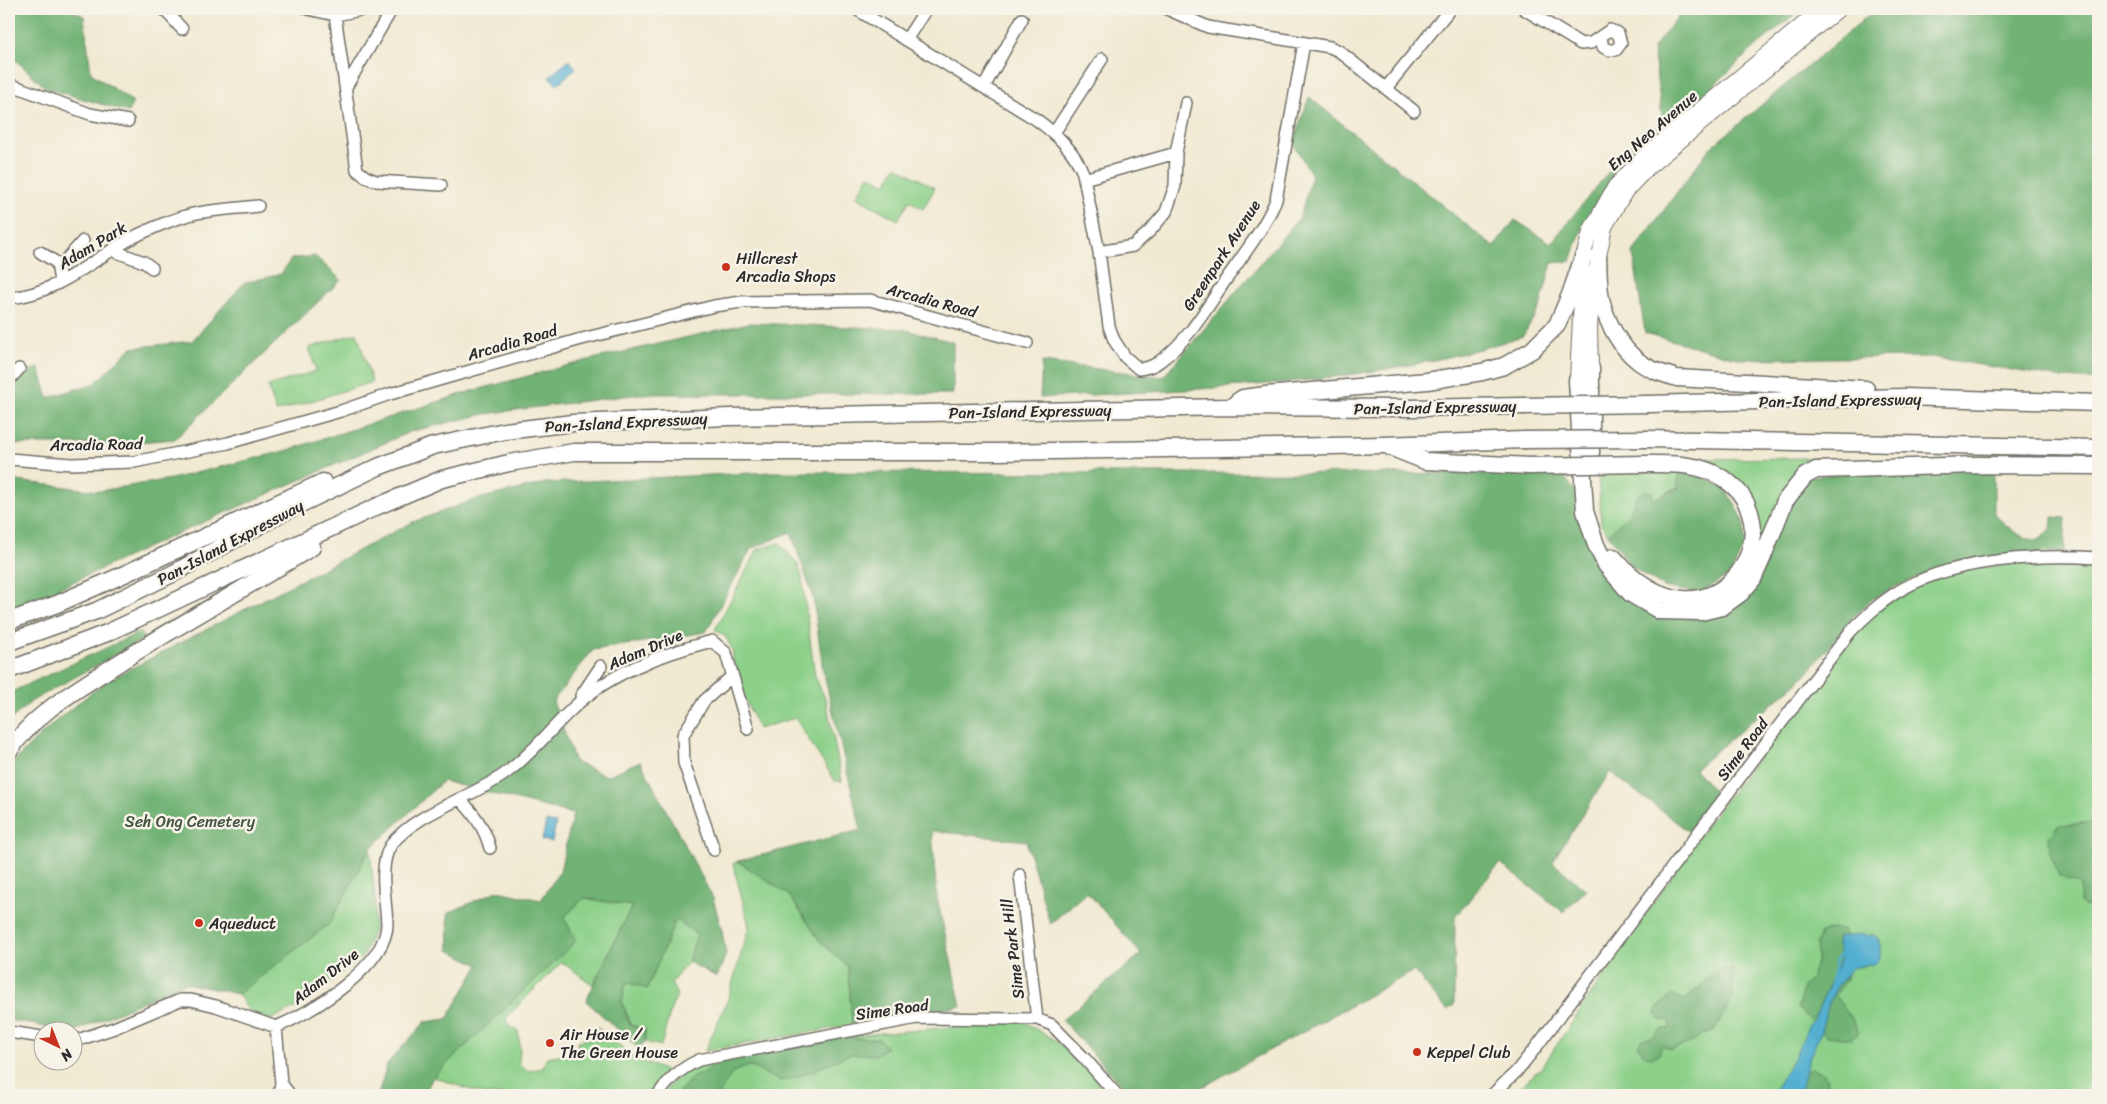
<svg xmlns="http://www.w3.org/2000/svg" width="2107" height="1104" font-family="Sriracha,sans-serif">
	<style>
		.green { fill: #8cd089; stroke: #5c7e5a }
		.forest { fill: #71b275; stroke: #4e6e50 }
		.water { fill: #52afd0; stroke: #3e6d7e }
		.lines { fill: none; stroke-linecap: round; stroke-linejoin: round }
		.stream { stroke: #52afd0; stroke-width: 2.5 }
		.minor-casing { stroke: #706e66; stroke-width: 14 }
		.major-casing { stroke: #706e66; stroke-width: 16 }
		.highway-casing { stroke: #706e66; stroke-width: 19 }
		.minor { stroke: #fff; stroke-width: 11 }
		.major { stroke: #fff; stroke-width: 14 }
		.highway { stroke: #fff; stroke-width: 16 }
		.highway-bridge-casing { stroke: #706e66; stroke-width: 19; stroke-linecap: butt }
		.highway-bridge { stroke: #fff; stroke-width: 16 }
		.poi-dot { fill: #c8321e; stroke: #f7f3e8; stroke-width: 2 }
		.labels { text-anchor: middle; stroke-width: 5; stroke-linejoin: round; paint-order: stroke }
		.street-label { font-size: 16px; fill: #2b2b2b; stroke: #f7f3e8 }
		.poi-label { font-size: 16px; fill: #2b2b2b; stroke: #f7f3e8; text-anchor: start }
		.park-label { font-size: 16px; fill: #435442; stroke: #f7f3e8 }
	</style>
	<rect width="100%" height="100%" fill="#f7f3e8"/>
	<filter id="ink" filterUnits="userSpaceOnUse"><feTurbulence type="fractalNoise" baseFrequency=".02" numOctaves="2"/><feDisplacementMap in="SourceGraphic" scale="10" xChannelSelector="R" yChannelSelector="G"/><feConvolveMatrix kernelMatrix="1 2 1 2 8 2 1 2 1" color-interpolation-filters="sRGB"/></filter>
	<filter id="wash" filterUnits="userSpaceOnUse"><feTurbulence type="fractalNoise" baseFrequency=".0096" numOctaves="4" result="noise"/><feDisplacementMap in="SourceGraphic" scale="20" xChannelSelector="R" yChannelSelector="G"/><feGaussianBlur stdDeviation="1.12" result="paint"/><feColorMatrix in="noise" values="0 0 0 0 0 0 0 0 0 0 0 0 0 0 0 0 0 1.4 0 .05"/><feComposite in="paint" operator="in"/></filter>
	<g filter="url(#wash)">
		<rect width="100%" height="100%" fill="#f1ead3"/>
		<path class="green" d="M896,166l39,22 -12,21 -14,-8 -11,19 -42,-23 13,-22 17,9z
			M357,333l15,49 -96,30 -8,-26 48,-15 -7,-23z
			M1819,458l-14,11 -47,84 -12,-58 -62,-36z
			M1679,471l-1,16 -25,13 -16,-4 -9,20 -20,18 -7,-11 -3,-50z
			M779,543l19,21 4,14 13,99 11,23 16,81h-7l-40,-63 -37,11 -23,-53 -3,-27 -7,-13 -10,-6 43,-81z
			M2070,561l28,3v531h-587l30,-27 165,-242 155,-203 34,-26 42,-19 23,-7 41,-6z
			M370,849l5,51 -1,31 -11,25 -62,49 -31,15 -21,-9 -11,-17 91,-70z
			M738,861l51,34 31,46 28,26 4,58 -147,26 23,-52 21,-73 -16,-62z
			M584,898l48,8 -39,79 -31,-23 -56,56 3,9 9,3 2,18 -1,15 8,8 16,-3 4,-11 30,-5 1,-11 14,-3 5,-11 38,31 31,13 -16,24h-164l-53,-18 142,-136 -11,-24z
			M676,919l21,16 -9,27 -17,21 6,12 -6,14 -10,37 -16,-4v-13l-14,-4 -9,-23 4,-20 21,7z
			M1021,1020l58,35 27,40h-444l22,-27 151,-31 167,-14z"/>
		<path class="forest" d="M9,9h60l15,7 7,57 42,29 -5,10 -82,-24 -37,-34z
			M1684,9h117l-47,39 -143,133 -28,44 -12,36 -19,2 -12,44 -17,29c-153,51 -323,52 -483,62l2,-36 121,15 137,-160 12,-42 -19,-32 16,-46 185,150 21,-27 36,23 86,-106 26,-13 -10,-76z
			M1876,9h222v371l-36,-2 -131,-21 -191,2 -95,-26 -12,-81 76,-103z
			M315,256l26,24 -166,159 -61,5h-105v-55l14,-16 16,-5 9,30 47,-15 36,-35 61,-7 52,-58 37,-9 10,-15z
			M749,323l153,6 51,13v52h-313l-155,20 -73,17 -242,106 -149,69 -12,3v-129l90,11 72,-12 114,-28 180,-58 119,-32z
			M1994,465v49c13,12 26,26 45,26l12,-11 1,-12 14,1 -2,33 -105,10 -67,27 -21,12 -18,17 -47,58 -111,94 23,26 -30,36 -78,-59 -58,90 34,28 -23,22 -63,-49 -45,54 -1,88 -7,5 -33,-39 -226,124h-58l-68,-75 79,-66 -54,-62 -37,32 -24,-83 -94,-10 5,67 24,108 -109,19 -4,-58 -28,-26 -31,-46 -51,-34 123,-31 -38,-160 -10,-73 -22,-65 -40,17 -45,83 -113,18 -40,51 22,61 32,14 33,-15 73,137 9,33 4,23 -9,23 -29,-15 9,-27 -21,-16 -29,70 -21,-7 -4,20 8,23 15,4v13l-7,6 -52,-47 46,-95 -48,-8 -20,19 12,24 -143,136 -9,18h-46l9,-31 38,-42 22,-3 32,-54 -30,-15 -1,-37 49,-22 44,9 19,-29 13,-57 -130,-33 -73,68 -41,75 -91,70 -53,-11 -112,49 -64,-12v-252c28,-34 62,-60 98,-87l306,-159 64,-23 69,-16 225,-11 791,2 19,25 18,59 59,50 42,1 42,-23 56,-109z
			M1679,471l21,5 24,11 15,24 5,15 1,17 -14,31 -32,19 -36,-6 -31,-20 -24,-33 20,-18 9,-20 8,-6 7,2 1,8 25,-12z
			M140,632l4,7 -112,62 -23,20v-28z
			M2095,822l3,4v86l-6,-7 -6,2 -7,-5 1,-17 -21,-9 -9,-24 -1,-16 10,-11z
			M1832,929l11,1 7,20 -4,29 -11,17 15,19 9,18 -8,6 -25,-3 -28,-28 5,-21 9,-10 5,-16 -1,-17 4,-11z
			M1731,968l2,2 -1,28 -17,32 -14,5 -9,7 -21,8 -9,-5 -3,9 -8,3 -6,-1 -7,-11 4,-6 12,-3 8,-7 8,-1v-4l-3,-4h-7l-5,-6 2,-6 15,-13 13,5 34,-31z
			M838,1037l41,2 8,8 -12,8 -24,-1 -51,22 -20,5 -31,-15 -16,6 -15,23h-42l17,-18 36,-17 91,-17z
			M1812,1068l9,4 7,7 -1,11 -3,5h-29l7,-22z"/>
		<path class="water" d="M569,60l7,8 -19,17 -8,-8z
			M546,821l10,2 -4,19 -10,-2z
			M1859,934l14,1 5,3c8,30 -4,26 -27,30l-15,20 -7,15 -9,31 -12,27 -8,34h-28l23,-39 13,-29 6,-8 27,-61 -4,-13 1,-9h13z"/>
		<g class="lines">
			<path class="stream" d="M1832,979l4,-19 5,-6"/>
		</g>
	</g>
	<g filter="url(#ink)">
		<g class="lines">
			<g class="minor-casing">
				<path id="minor" d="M164,9l18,20
					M308,9l27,6 31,-6
					M856,9l181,111c19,14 37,30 46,53l16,79 10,74 5,14 11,17 14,12c9,-1 15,-3 21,-8 28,-20 46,-52 65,-80 18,-26 39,-52 51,-81l28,-157
					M1167,9l41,18 122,20 9,4 75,60
					M1524,9l57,35 10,-1 19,-13 8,3 3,10 -5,7h-7l-6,-3 -2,-9
					M335,15l22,155 9,7 10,4 65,4
					M906,40l20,-31
					M9,84l81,30 38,7
					M346,87l46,-78
					M984,87l38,-68
					M1386,88l64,-79
					M1054,133l48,-74
					M1084,179l92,-26
					M114,251l30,11 8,6
					M40,252l17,11 3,19
					M1099,252l34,-6 17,-15 16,-19 9,-26 1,-33 10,-50
					M59,268l24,-27
					M9,298c48,-4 83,-38 123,-60 18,-9 38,-18 57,-23 22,-6 47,-6 69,-9
					M9,380l10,-11
					M9,459l62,5 63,-2 94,-19 113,-32 49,-17 188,-54 136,-34 28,-4 128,-2 157,43
					M581,696l20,-30
					M460,799c14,15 25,29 30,49
					M714,850l-30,-87 -1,-28 21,-34 28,-25
					M1020,875l17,144
					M276,1027l5,56 -2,12
					M9,1032l33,5
					M72,1042l42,-14 66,-28h11l25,6 60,21c35,-14 112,-62 111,-104 -1,-22 -9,-59 4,-78 23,-32 83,-48 115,-72 25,-18 43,-42 65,-63 37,-37 91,-56 141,-69l14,12 22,76
					M281,1083l9,12
					M658,1095c11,-16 22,-26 41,-35l218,-42 120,1 15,6 33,34 32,36
					M1492,1095l24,-23 21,-26 313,-414c14,-14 27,-27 44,-38 54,-35 141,-40 204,-36"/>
			</g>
			<g class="major-casing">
				<path id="major" d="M1821,9l-179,149 -27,28 -24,43 -8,28 -6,123 7,-2 7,-10 -1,-41 4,-46 11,-54 21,-36 24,-25 189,-157"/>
			</g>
			<g class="highway-casing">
				<path id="highway" d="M1598,257c1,13 0,28 3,42 5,22 19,48 37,62 11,9 26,13 39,17l189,11
					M1577,380l8,131 11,34 10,20 25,29 29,17 41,1 21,-5 19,-14 12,-14 9,-20 23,-58 20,-25 11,-6 161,-5 121,1
					M1237,402l6,-4 23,-3 161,-14 55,-9 22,-6 28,-16 25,-25 13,-30 13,-38
					M1648,404l256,-7 194,6
					M1646,439l452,9
					M1390,447l35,14 105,5
					M1591,453v-85
					M1613,557c102,117 197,-42 98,-85 -21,-9 -45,-8 -67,-8
					M9,621l48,-17 61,-27 205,-95
					M9,642l87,-31 78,-38 110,-61 94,-45 55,-21 72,-15 68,-8 157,-6 499,-10 183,1 111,-2
					M9,670l98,-37 271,-127 64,-27 67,-16 65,-11h423l386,-7 141,-5
					M9,751c26,-39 70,-62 108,-87 64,-41 131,-77 195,-117"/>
			</g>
			<use href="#minor" class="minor"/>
			<use href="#major" class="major"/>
			<use href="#highway" class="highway"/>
			<g class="highway-bridge-casing">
				<path id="highway-bridge" d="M1523,406l125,-2
					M1524,440l122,-1
					M1530,466l114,-2"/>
			</g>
			<use href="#highway-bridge" class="highway-bridge"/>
		</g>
	</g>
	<g class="poi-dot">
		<circle cx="726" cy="267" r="5"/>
		<circle cx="199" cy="923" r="5"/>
		<circle cx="550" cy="1043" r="5"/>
		<circle cx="1417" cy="1052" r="5"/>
	</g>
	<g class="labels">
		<g class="street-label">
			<text transform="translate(1652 130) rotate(-41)" y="6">Eng Neo Avenue</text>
			<text transform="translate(92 245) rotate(-31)" y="6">Adam Park</text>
			<text transform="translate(1221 255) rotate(-57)" y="6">Greenpark Avenue</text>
			<text transform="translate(932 300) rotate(15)" y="6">Arcadia Road</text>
			<text transform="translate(512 342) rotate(-16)" y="6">Arcadia Road</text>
			<text transform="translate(1840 400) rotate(-1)" y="6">Pan-Island Expressway</text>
			<text transform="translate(1435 407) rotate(-1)" y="6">Pan-Island Expressway</text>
			<text transform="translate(1030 411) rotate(-1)" y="6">Pan-Island Expressway</text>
			<text transform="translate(626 422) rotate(-3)" y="6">Pan-Island Expressway</text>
			<text transform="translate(96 444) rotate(-1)" y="6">Arcadia Road</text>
			<text transform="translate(230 542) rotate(-28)" y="6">Pan-Island Expressway</text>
			<text transform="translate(645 649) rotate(-23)" y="6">Adam Drive</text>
			<text transform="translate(1742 749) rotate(-53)" y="6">Sime Road</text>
			<text transform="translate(1012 949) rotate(-97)" y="6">Sime Park Hill</text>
			<text transform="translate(325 976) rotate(-38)" y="6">Adam Drive</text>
			<text transform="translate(892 1009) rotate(-8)" y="6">Sime Road</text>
		</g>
		<g class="poi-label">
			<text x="736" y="264">Hillcrest<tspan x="736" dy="18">Arcadia Shops</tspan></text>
			<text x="209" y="929">Aqueduct</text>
			<text x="560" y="1040">Air House /<tspan x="560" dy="18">The Green House</tspan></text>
			<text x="1427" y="1058">Keppel Club</text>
		</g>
		<g class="park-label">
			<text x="190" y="827">Seh Ong Cemetery</text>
		</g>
	</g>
	<rect width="2107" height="1104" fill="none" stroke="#f7f3e8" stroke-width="30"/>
	<g transform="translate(58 1046) rotate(137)"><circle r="24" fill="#f7f3e8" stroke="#a5a39c"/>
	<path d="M0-4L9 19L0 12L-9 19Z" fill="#c8321e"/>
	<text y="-8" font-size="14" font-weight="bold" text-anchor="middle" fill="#2b2b2b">N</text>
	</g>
</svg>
